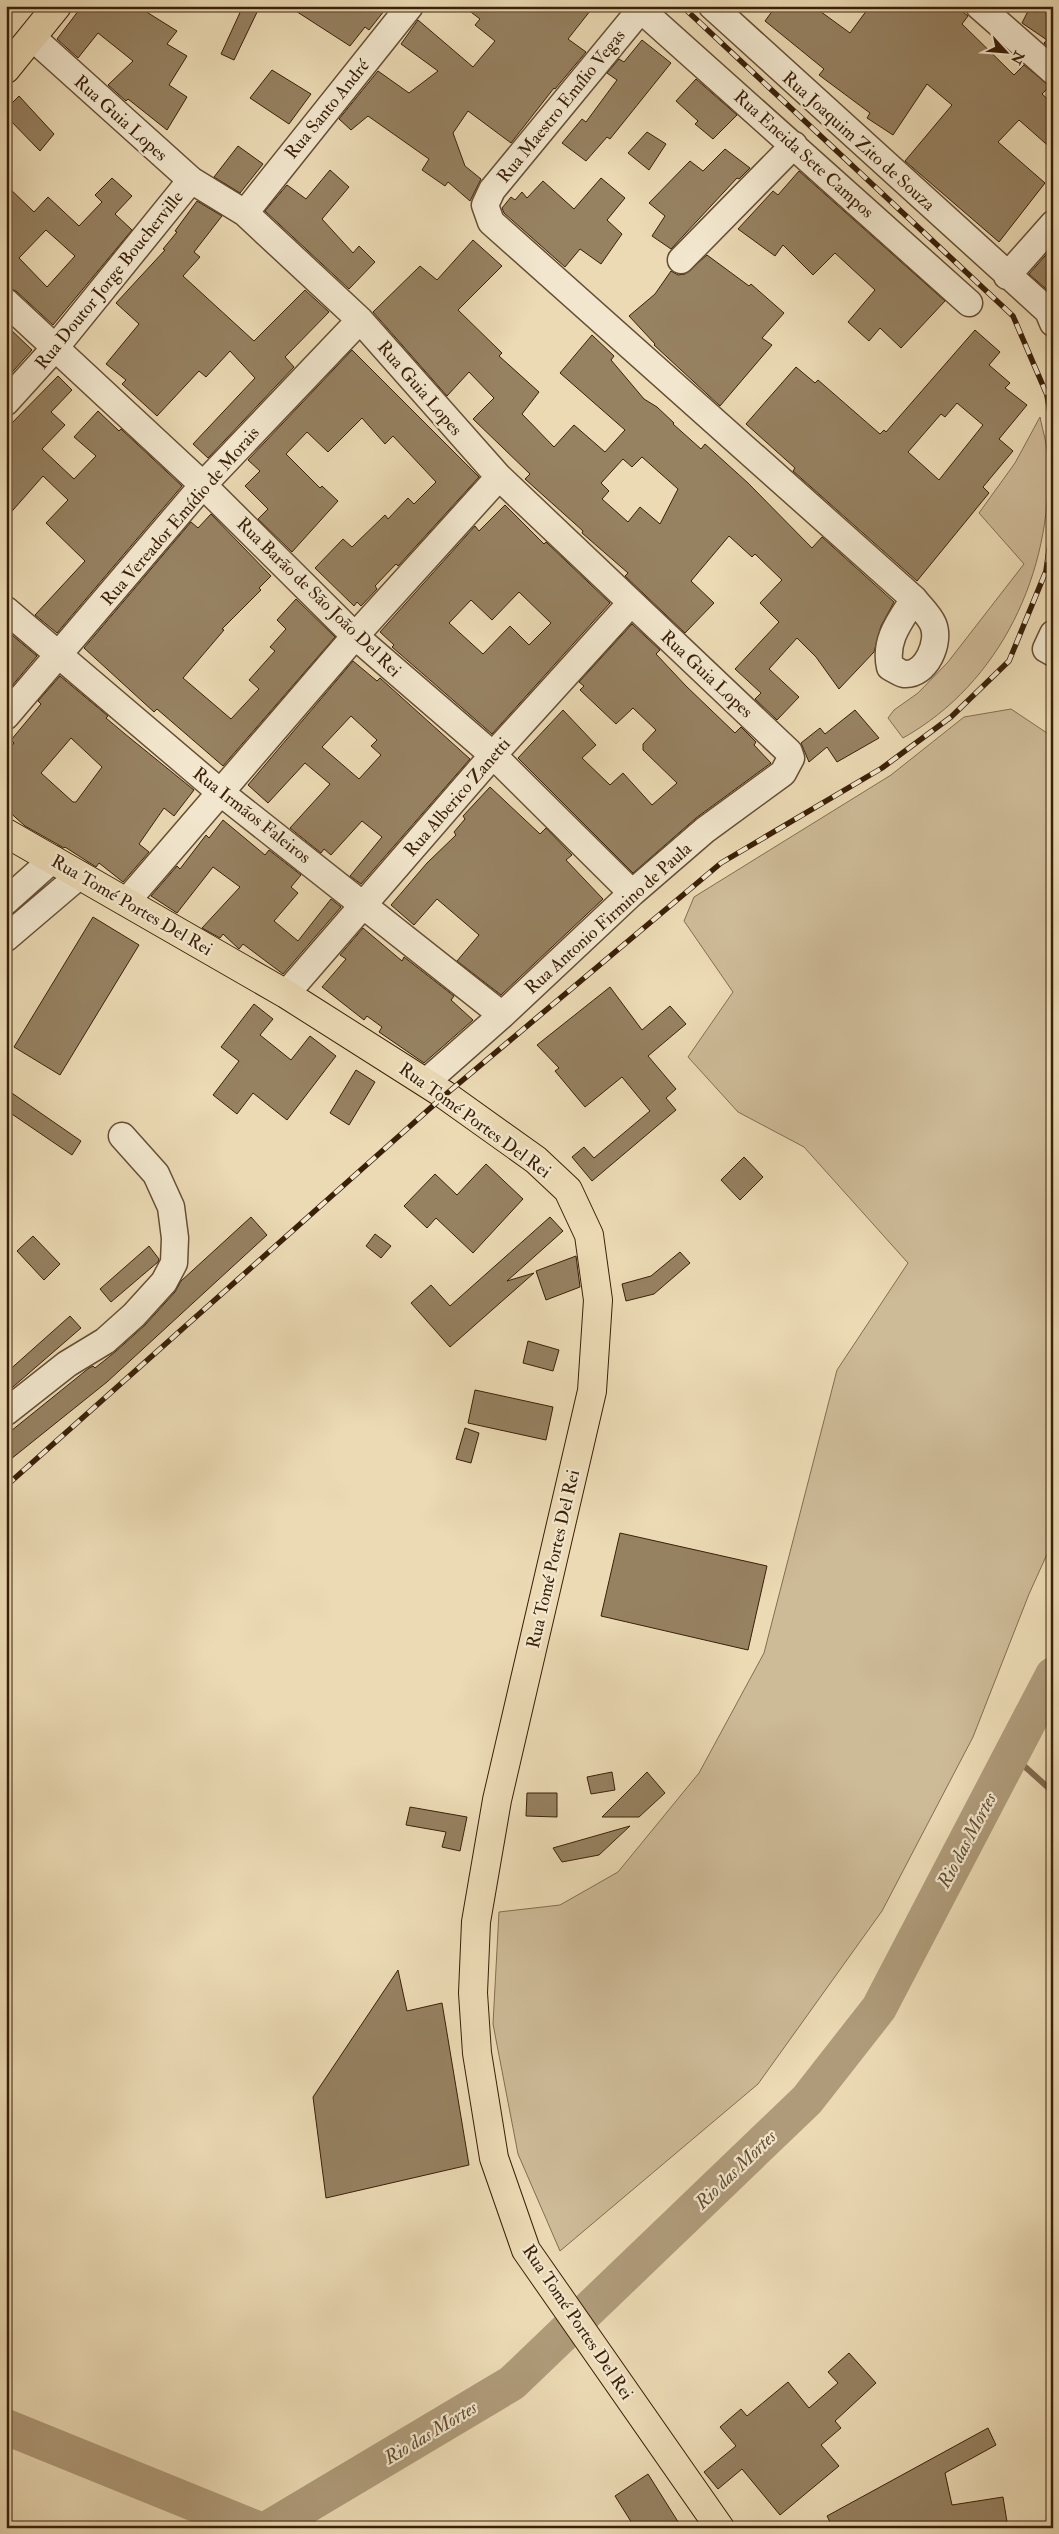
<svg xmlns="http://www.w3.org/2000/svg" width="1059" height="2534" font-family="'IM FELL Double Pica',serif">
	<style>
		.green { fill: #cdba97; stroke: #846d50 }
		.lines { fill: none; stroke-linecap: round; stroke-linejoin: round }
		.stream { stroke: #806a4c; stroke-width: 6 }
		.river { stroke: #af9b7a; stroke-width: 36 }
		.building { fill: #968161; stroke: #3a2008; fill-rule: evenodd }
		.minor-casing { stroke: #664e33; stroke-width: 29 }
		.major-casing { stroke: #3a2008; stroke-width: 30 }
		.minor { stroke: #f2e7ce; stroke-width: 26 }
		.major { stroke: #ebdab4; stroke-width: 28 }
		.rail-casing { stroke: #3a2008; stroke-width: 5.5 }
		.rail { stroke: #f2e7ce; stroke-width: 4; stroke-dasharray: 11; stroke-linecap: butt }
		.labels { text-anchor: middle; stroke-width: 4.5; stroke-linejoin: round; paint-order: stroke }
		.street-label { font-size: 18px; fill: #3a2008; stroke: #f2e7ce }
		.water-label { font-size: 19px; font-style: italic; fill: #634b30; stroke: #f2e7ce }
	</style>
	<rect width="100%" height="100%" fill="#ebdab4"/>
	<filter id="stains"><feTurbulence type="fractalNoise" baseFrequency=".004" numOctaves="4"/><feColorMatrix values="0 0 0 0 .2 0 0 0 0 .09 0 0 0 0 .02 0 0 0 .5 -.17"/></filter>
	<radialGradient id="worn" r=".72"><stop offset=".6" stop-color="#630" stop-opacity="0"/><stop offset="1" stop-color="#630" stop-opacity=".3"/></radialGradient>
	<path class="green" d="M1040,417c3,15 8,30 8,45 4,110 -47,221 -145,276l-15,-20 6,-8 24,-17 30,-31 76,-98 -45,-51 36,-50z
		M1011,709l42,28v804l-24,53 -56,143 -91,174 -124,173 -198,167 -42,-97 -25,-130 6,-112 61,-7 58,-33 81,-99 65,-120 73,-283 71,-107 -104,-116 -66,-35 -50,-55 45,-65 -49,-71 10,-24 197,-122 73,-58z"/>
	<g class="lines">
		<path class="stream" d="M1012,1755l41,37"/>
		<path class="river" d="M6,2427l249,101
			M269,2528l243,-145 295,-283 72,-92 174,-333"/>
	</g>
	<path class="building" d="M82,6h55l40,25 -10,13 20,12 -18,29 18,12 -20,33 -39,-31 -2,2 -18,-16 25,-24 -35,-28 -20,25 -21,-19z
		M243,6h17l-26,54 -13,-6z
		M288,6h100l-19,24 -4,-3 -15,19z
		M463,6h131l-26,33 18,13 -31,37 -1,-1 -43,55 -43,-32 -15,22 12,33 16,13 -11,22 -22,-19 -3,4 -23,-16 7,-11 -61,-43 -17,14 -12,-11 39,-48 31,22 29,-22 -37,-27 17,-24 55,47 22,-26 -20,-16 5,-6z
		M776,6h37l37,27 20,-27h85l13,10 -6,8 52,51 10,-10 26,21 -8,8 11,10v46l-34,-30 -21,22 47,41 -46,59 -94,-81 47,-56 -25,-21 -34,51 -26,-17 3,-5 -51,-38 5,-6 -59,-48z
		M1044,6h9v45l-9,-8 3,-3 -25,-17 6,-12 8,1z
		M642,40l29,23 -61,76 -3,-2 -21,24 -24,-18 20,-24 4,3 31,-42 -10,-7 12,-14 5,3z
		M272,70l39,24 -22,30 -39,-26z
		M696,79l41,36 -24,24 -18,-15 3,-3 -22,-20z
		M19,96l35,38 -14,17 -34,-35v-7z
		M647,132l19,12 -17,26 -21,-17z
		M238,146l25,18 -23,29 -26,-16z
		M725,149l25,19 -11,11 -2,-1 -66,71 -19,-13 13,-20 -16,-13 41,-42 13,10z
		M330,170l19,17 -27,32 31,34 6,-7 16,16 -26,27 -84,-78 22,-26 19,14z
		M799,171l146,130 -44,47 -21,-20 -11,13 -21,-19 27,-32 -40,-37 -22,22 -30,-30 -8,11 -37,-27 35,-38 5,4z
		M112,178l20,18 -17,18 17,16 -79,95 -37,-34 -10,-4v-102l28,27 14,-15 31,29 23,-24 -7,-7zM46,230l29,26 -28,31 -28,-29z
		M601,178l24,20 -18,22 15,14 -21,30 -21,-15 -15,18 -61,-54 -2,-5 9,-11 4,3 7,-8 5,6 16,-17 31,28z
		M197,201l25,15 -28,36 6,5 -17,19 71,65 51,-51 24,22 -44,45 9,10 -86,91 -15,-14 62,-66 -25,-27 -24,26 -7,-6 -42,45 -35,-32 4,-4 -20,-16 33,-40 -23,-21 49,-53 -2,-1 14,-17 -2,-1z
		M473,240l29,26 -44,44 44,43 -3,3 40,36 -17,22 32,33 20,-22 31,27 20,-22 -65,-57 32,-38 22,21 -3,4 33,39 13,8 17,16 -1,1 28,25 4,-5 43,39 64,65 10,-11 72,65 -13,24 -7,26 -35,37 -23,-32 -19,-19 -28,31 30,28 -22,23 -22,-21 6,-6 -26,-24 44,-47 -19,-19 22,-23 -27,-26 -3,3 -23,-21 -38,45 23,22 -29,30 -60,-57 3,-3 -46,-40 1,-2 -58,-52 5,-5 -57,-55 21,-21 -25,-26 -22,24 -74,-84 47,-46 17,14zM642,457l36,32 -18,35 -20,-17 -12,15 -26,-23 7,-8 -8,-8 22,-24 9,8z
		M1053,247v48l-24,-21z
		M707,255l42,31 2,-2 33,29 -22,25 10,7 -52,61 -66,-61 1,-1 -26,-28 26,-22 16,-23 7,4 7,-1z
		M6,325l26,25 -26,29z
		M975,330l25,22 -11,13 21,18 -5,5 22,17 -28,34 14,12 -30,36 6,6 -72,88 -124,-110 2,-3 -49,-44 50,-57 19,16 3,-3 62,54 4,-4 2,2zM957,403l26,22 -44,55 -31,-28 33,-38 4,3z
		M352,350l127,127 -81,89 -2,-2 -21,22 2,3 -16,17 -4,-4 -3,4 -39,-38 28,-29 9,8 33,-32 3,4 20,-21 6,6 22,-22 -43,-46 -8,8 -23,-26 -34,34 -21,-20 -21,22 34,34 2,-2 16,15 -46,51 -34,-33 10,-10 -23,-23 15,-15 -12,-11z
		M58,376l14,14 -21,22 14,13 -23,24 32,30 22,-23 -22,-19 24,-26 21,20 2,-2 61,57 -125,147 -22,-18 50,-54 -39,-38 22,-23 -25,-24 -37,42v-89z
		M505,505l39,39 2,-2 64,61 -118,131 -100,-87 2,-2 -14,-13 95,-106 4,5zM519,592l32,31 -22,22 -19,-19 -27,28 -34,-31 22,-23 21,20z
		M211,514l60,62 -12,12 2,2 -39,39 2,1 -41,48 48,41 28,-30 -10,-9 26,-29 -5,-4 16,-18 -9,-9 19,-21 39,38 -112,129 -66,-57 -3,3 -70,-64 107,-126 7,6z
		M632,624l28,26 -4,4 30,32 49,47 6,-6 15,15 -2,3 17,18 -75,55 -63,55 -115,-115 45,-48 33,35 -14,13 28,27 13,-12 29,32 25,-22 -34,-33v-6l13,-14 -23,-22 -17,16 -36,-34 4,-4 -5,-4z
		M6,630l31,26 -31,37z
		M353,661l24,20 3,-3 90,81 -109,125 -11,-8 32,-39 -20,-16 -31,34 -7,-6 -3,4 -31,-25 40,-44 -25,-21 -37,40 -20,-18zM351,716l26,24 -6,6 10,9 -22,24 -37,-32z
		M60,676l48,40 -2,2 19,16 69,56 -20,26 -10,-8 -25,36 10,8 -26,30 -24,-19 -3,4 -31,-20 -1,1 -39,-22 -19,-17v-56l8,-10 -3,-3 30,-36 -3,-3zM71,738l31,29 -26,35h-3l-32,-29z
		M855,710l24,28 -42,24 -10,-15 -18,15 -8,-19 19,-15 5,6z
		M490,787l50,47 6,-6 26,27 -6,5 37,39 -102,96 -44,-34 22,-26 -42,-36 -23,26 -23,-20 36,-42 29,-28 -2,-3 11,-13 -2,-3z
		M223,820l42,35 4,-5 32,25 -10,12 7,6 -24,28 24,20 33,-42 10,8 -58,67 -40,-30 -4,5 -16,-15 -3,4 -18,-10 38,-41 -27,-20 -36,46 -26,-17 26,-30 3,3 26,-34 3,3z
		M93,917l46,28 -79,130 -46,-28z
		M363,928l39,33 2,-4 50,39 -3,4 22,20 -49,43 -45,-31 3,-5 -15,-11 -3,4 -42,-33 24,-28 -6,-4z
		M610,987l32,43 28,-24 16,18 -38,32 28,33 -10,9 10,12 -84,71 -20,-24 12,-10 10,11 56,-47 -28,-34 -37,30 -30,-36 4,-3 -22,-23z
		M254,1004l19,15 -13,16 31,25 19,-24 26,20 -49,64 -34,-27 -16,21 -24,-19 26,-34 -18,-14z
		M356,1070l19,12 -26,43 -19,-12z
		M6,1089l75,52 -9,14 -66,-45z
		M744,1157l19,20 -23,23 -19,-20z
		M486,1164l37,35 -50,54 -37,-35 -9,10 -23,-22 31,-32 22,21z
		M251,1217l16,18 -160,147 -101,81v-28l83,-67 4,-2 2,2 20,-16 30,-27 30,-33 6,-11z
		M550,1217l13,14 -56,50 27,-8 -84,74 -39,-44 20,-18 19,21z
		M375,1234l16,12 -10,12 -15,-12z
		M33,1236l27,28 -16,16 -27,-29z
		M149,1246l10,13 -1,3 -47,40 -11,-13z
		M680,1252l10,11 -36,31 -28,7 -4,-17 29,-8z
		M576,1256l4,31 -34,13 -10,-29z
		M70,1316l11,12 -75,65v-20z
		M528,1341l31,9 -6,21 -30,-8z
		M475,1390l78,17 -7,33 -78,-17z
		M465,1428l14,5 -8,30 -15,-4z
		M620,1533l147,33 -19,84 -147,-34z
		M612,1772l3,18 -24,4 -4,-17z
		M647,1772l18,21 -26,24h-37z
		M527,1793h30v24l-31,-1z
		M410,1807l57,10 -7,34 -18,-4 4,-15 -40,-7z
		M630,1826l-31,29 -37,7 -9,-14z
		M398,1970l9,41 35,-8 27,162 -143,33 -13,-101z
		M849,2353l27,30 -41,38 6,7 -20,17 18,21 -59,49 -38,-46 -24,20 -14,-17 32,-26 -16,-19 21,-18 6,7 41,-34 21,26 29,-25 -10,-11z
		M988,2428l8,17 -51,28 7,32 51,-8 5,31h-175l-6,-12z
		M648,2474l34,54h-47l-20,-32z"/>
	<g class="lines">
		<g class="minor-casing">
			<path id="minor" d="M637,6l332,297
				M712,6l336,305 5,12
				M979,6l74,65
				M641,9l-149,181 -7,15 6,17 423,377c6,8 15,16 19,25 8,18 -7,52 -29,50 -4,-1 -10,-5 -14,-7 -6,-27 10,-46 24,-68
				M33,38l158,142 54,33 115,107 139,157 290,275 2,6 -8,15 -78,57 -73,63 -130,122 -76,67
				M245,213l165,-207
				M681,260l113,-115
				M1007,276l46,-52
				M6,302l197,183 152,151 138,119 139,138
				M6,402l49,-54 136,-168
				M6,610l214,182 282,223
				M1053,634l-7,15 7,4
				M6,716l197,-231 157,-165
				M6,901l47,-42
				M126,902l229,-266 144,-159
				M6,938l74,-63
				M286,994l207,-239 138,-152
				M6,1412l61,-48 38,-23 29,-26 30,-33 10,-19 1,-25 -4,-31 -15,-33 -34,-38"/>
		</g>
		<g class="major-casing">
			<path id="major" d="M6,69l51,-63
				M6,833l280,161 159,101 91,65 32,30 21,45 9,65 -6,91 -95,409 -21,122 -3,71 4,60 17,105 32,92 194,278"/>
		</g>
		<use href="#minor" class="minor"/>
		<use href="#major" class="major"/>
		<g class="rail-casing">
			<path id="rail" d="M682,6l331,310 34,79 6,36
				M6,1486l439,-391 276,-232 161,-95 69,-51 58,-56 37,-90 7,-49"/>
		</g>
		<use href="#rail" class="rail"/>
	</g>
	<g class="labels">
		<g class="street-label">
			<text transform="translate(561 106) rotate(-51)" y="6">Rua Maestro Emílio Vegas</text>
			<text transform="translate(327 109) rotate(-51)" y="6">Rua Santo André</text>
			<text transform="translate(121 118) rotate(42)" y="6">Rua Guia Lopes</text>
			<text transform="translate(859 141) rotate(42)" y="6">Rua Joaquim Zito de Souza</text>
			<text transform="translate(804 154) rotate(42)" y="6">Rua Eneida Sete Campos</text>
			<text transform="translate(109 280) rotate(-51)" y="6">Rua Doutor Jorge Boucherville</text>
			<text transform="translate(420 388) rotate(49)" y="6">Rua Guia Lopes</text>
			<text transform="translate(180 516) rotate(-49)" y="6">Rua Vereador Emídio de Morais</text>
			<text transform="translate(319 597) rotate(44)" y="6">Rua Barão de São João Del Rei</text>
			<text transform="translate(707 674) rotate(43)" y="6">Rua Guia Lopes</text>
			<text transform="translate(457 797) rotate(-49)" y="6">Rua Alberico Zanetti</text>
			<text transform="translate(252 815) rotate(38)" y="6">Rua Irmãos Faleiros</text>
			<text transform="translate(132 905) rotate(30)" y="6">Rua Tomé Portes Del Rei</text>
			<text transform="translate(608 918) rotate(-42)" y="6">Rua Antonio Firmino de Paula</text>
			<text transform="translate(475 1120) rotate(36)" y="6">Rua Tomé Portes Del Rei</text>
			<text transform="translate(553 1559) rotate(-77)" y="6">Rua Tomé Portes Del Rei</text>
			<text transform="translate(578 2322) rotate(56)" y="6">Rua Tomé Portes Del Rei</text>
		</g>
		<g class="water-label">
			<text transform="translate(966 1840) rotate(-62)" y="7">Rio das Mortes</text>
			<text transform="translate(735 2169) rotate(-44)" y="7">Rio das Mortes</text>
			<text transform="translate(430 2432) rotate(-31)" y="7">Rio das Mortes</text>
		</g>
	</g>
	<rect width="1059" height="2534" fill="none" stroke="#ebdab4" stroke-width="25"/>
	<rect x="8" y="8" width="1044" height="2519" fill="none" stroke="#3a2008" stroke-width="2.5"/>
	<rect x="12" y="12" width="1034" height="2509" fill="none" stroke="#3a2008"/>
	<g transform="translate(1006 52) rotate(116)" stroke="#f2e7ce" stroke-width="4" paint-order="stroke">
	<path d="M0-4L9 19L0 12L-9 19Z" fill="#3a2008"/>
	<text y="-8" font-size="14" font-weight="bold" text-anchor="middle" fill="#3a2008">N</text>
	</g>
	<rect width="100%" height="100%" filter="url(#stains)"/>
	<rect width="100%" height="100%" fill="url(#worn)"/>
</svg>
